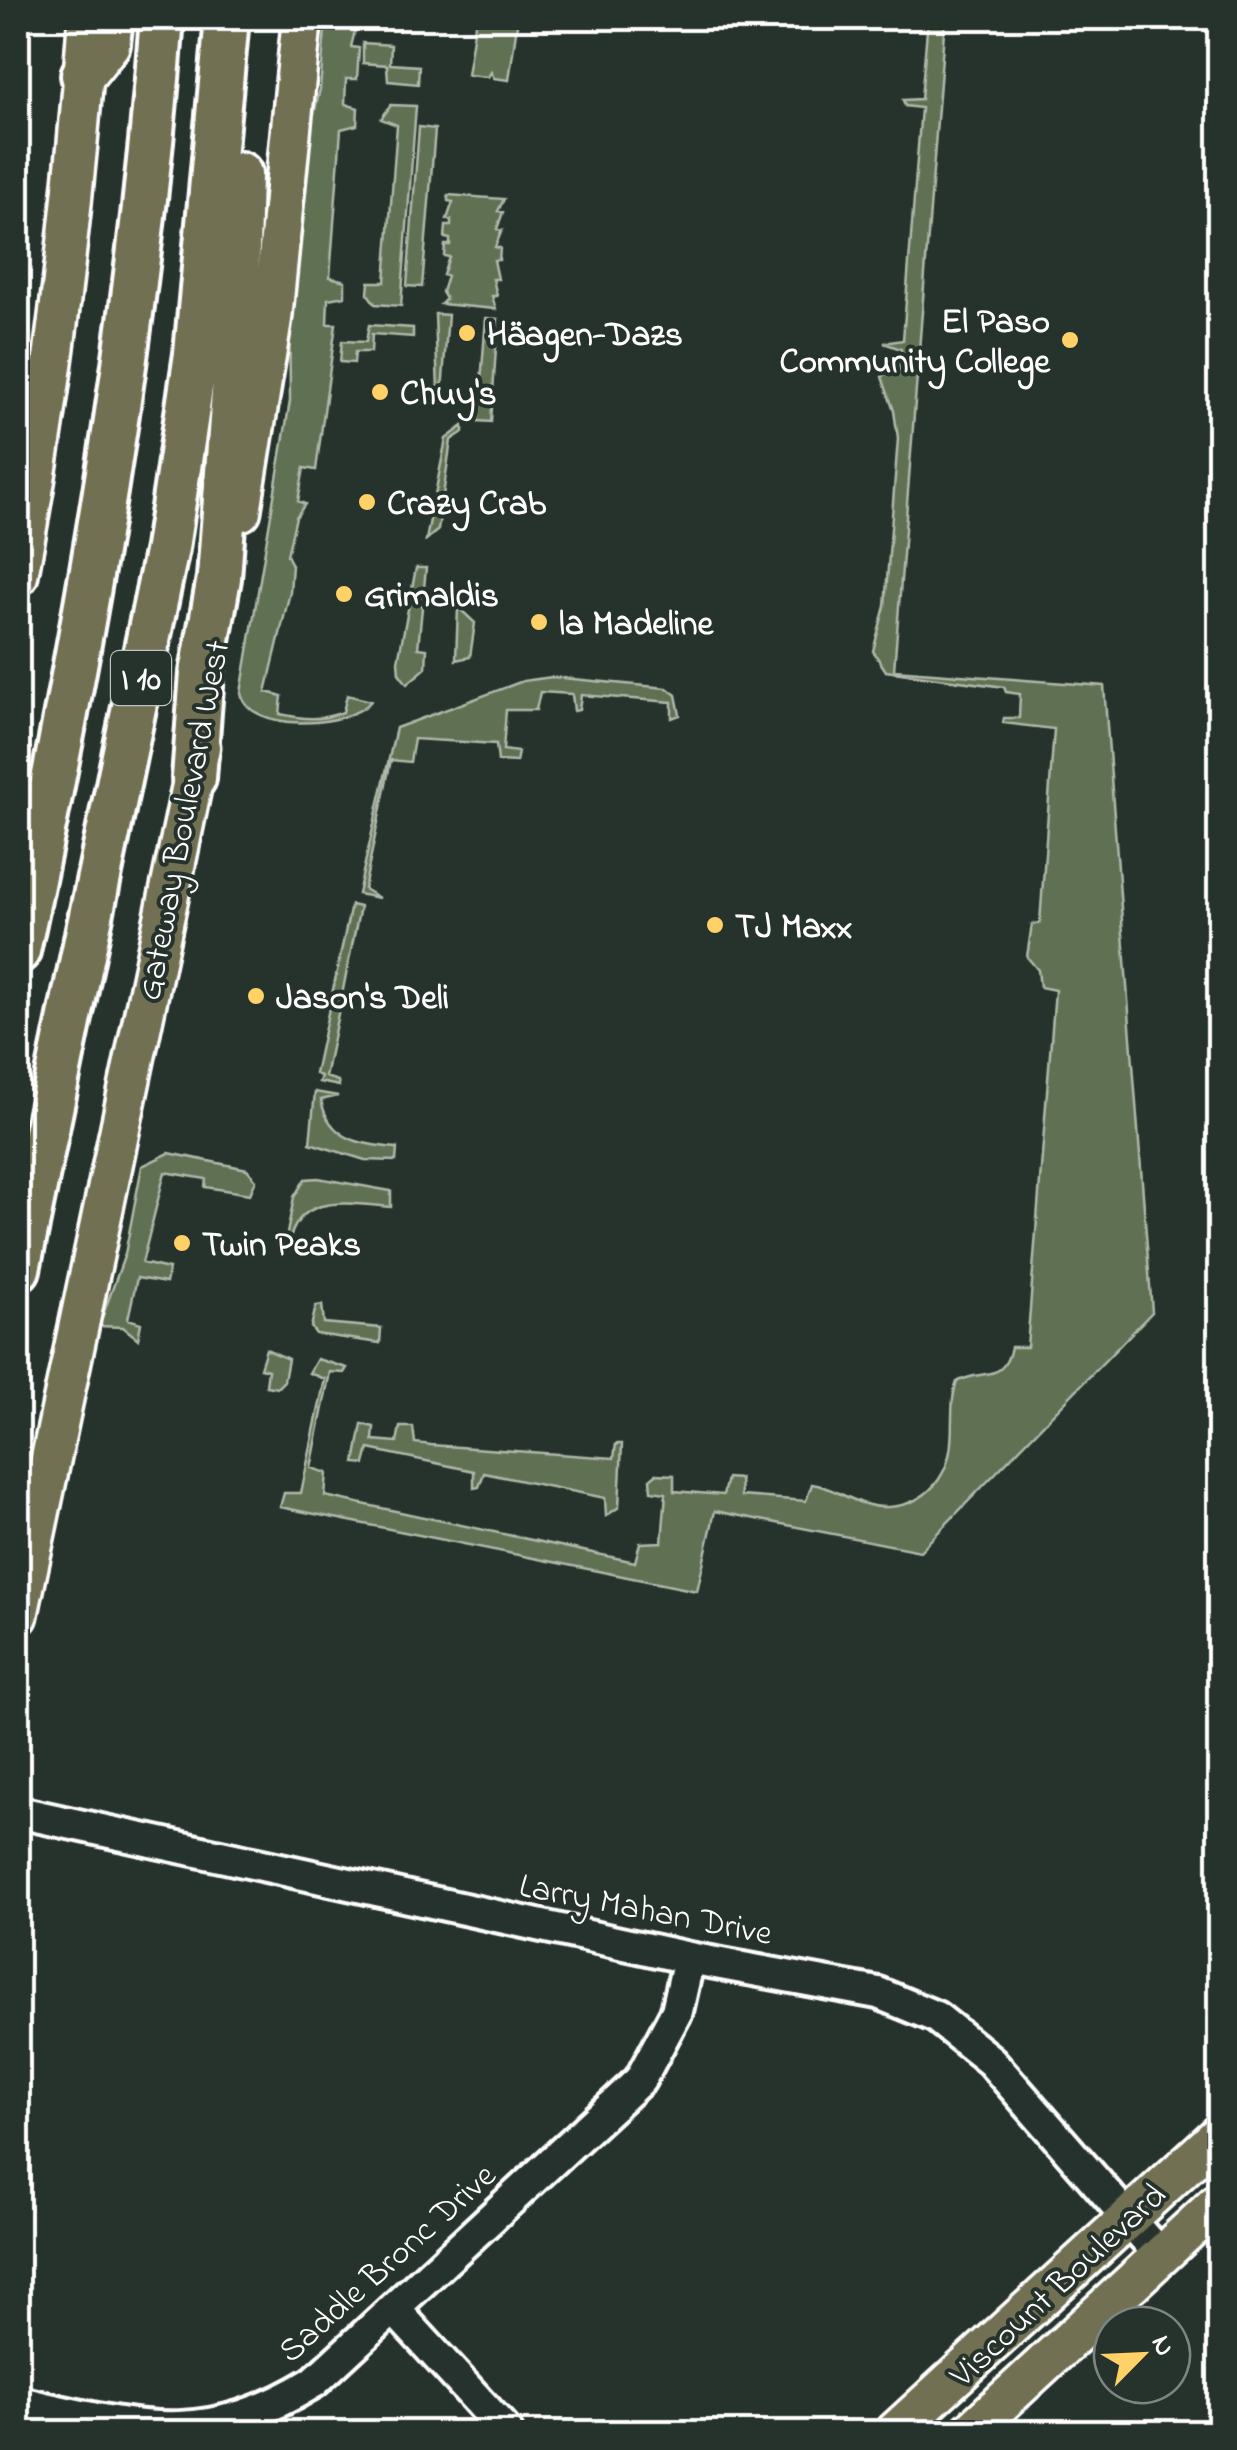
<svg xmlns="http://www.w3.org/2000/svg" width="1237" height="2450" font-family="'Indie Flower',sans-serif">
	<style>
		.green { fill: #617153; stroke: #b0b8a9; stroke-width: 2.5 }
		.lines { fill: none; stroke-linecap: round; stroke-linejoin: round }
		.minor-casing { stroke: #fff; stroke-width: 38 }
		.major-casing { stroke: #fff; stroke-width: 45 }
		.highway-casing { stroke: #fff; stroke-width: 50 }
		.minor { stroke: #26332d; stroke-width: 30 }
		.major { stroke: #716f52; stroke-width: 38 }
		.highway { stroke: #716f52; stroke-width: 42 }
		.poi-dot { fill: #ffd166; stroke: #26332d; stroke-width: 4 }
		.labels { text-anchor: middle; stroke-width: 8; stroke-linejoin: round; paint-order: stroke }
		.shield { fill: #26332d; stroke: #bec2c0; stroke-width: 2.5 }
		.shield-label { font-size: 32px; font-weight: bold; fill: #fff }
		.poi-label { font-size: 35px; font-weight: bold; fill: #fff; stroke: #26332d; text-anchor: start }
		.street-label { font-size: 35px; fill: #fff; stroke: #26332d }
	</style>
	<rect width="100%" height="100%" fill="#26332d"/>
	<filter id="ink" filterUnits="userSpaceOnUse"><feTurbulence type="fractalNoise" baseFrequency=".01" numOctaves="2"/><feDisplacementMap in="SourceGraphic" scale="20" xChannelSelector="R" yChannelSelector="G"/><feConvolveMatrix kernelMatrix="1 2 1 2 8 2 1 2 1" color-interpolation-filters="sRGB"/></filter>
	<g filter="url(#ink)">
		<path class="green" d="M326,18h32l-7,29 8,1 -2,31h-11l-1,25 13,4 -1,17 -16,4 -11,148 15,4v15l-17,3 -1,25h9l-20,146 -12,-2 -6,33 7,3 -9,13 -9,38 5,10 -2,27 -24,100 16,4 -2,18c23,5 41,7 63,-2l4,-17 24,6c-22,28 -123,32 -130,-8l49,-292 -1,-117 13,-120 18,-75z
			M476,18h42l-9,62 -15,-2 -3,-6 -3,5 -21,-2z
			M928,18h17l-51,652 210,16 48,626 -232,239 -205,-40 -18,80 -417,-84 4,-14h17l24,-114 -16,-6 8,-14 30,9 -3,5 -14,-1 -19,96 16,5 -2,23 310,66 5,-19 22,-1 4,-49 -15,-2 -1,-12 6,-5 18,1v16l49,4 4,-17 13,1 1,17 65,5 6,-17c19,3 32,13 50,19 40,14 81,-9 88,-52 4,-22 -1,-48 7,-69 25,-14 47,2 54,-35h16l28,-357 -15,-3 -2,-17 -11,-13 5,-33 8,-1 14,-194 -51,-6 1,-5h15l1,-24 -14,-2 -2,-5 -118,-16 -13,-20 12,-45 13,-168 -4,-27 -12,-34 3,-4 14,1 2,-25 -17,-6 19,-3 18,-232 -16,-2 -2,-6 18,-1z
			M363,43l28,2 -1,19 29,2 -1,18 -30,-3 -1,-16 -24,-2z
			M391,105l25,1 -15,200 -26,-2 -7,-10 1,-12h16l12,-157 -16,-6z
			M419,127l16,2 -13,158 -15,-1z
			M448,195l56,4 -6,12 5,1 -6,17 5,1 -7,17 5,1 -1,12h-5l4,19h-5l4,17h-5l4,13 -55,-5 5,-5 -4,-7 5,-16 -4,-1 6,-18 -5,-1 1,-11h5v-6l-5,-1 1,-12h5v-6l-4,-1 6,-17 -5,-1z
			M435,314l13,1 -6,76h-4z
			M486,318l12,1 -7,103 -13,-1z
			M369,325l44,3v9l-41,-3 -1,18h-16l-1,11 -14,-1 2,-21 24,1z
			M463,426v6l-12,8 -13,90 -12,10 20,-101z
			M416,568h10l-8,80 9,1 -1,19 -19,16 -8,-11 -1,-12z
			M458,607l17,16 -5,34 -14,3z
			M552,677l115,11 9,7 4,20 -8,3v-16l-91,-7 -2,15 -5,1 -2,-17 -32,-2 -4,18h-30l-3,40 15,2 -2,10 -18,-1 -2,-17 -82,-5 -4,23 -19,-2 -27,129 15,9 -21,-4 38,-166 127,-47z
			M351,905l9,2 -35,170 13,4 1,5 -20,-4 2,-6 -6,-2z
			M315,1092l23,4 -17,4c8,40 40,45 76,48l-1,13 -31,-1 -55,-17z
			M169,1153l78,16 9,11 -6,14 -45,-7 1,-8 -41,-7 -23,91 27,6 -3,14 -29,-5 -9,41 13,4 -3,16 -15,-12 -24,-1 26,-72 17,-88z
			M318,1178l73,13v16c-40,-3 -93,-16 -102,37h-4l9,-47 11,-18z
			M322,1305l2,18 57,5 -1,15 -64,-9 -5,-7 5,-21z
			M266,1349l22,10 -4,22 -7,7 -11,-2 2,-16 -8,-2z
			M362,1424l12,3 -1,13 24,2 3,-15h13l2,16 16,2 183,13 2,-14h6l-3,63 -13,9 -1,-18 -121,-25 -5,14 -5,1v-17l-105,-22 -4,15 -10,-1z"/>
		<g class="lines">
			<g class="minor-casing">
				<path id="minor" d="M18,1812l671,146 189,35 58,24 55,44 169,194
					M395,2310l112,122
					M18,2402c119,26 185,48 296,-20l326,-302 37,-69 12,-53"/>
			</g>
			<g class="major-casing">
				<path id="major" d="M241,511l31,-192 30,-301
					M18,576c35,-184 56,-371 70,-558
					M18,1616l182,-869
					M895,2432l325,-298
					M970,2432l250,-231"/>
			</g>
			<g class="highway-casing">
				<path id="highway" d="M83,75l25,-31 3,-26
					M194,778l8,-105 17,-95 16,-211 5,-193
					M18,951c66,-309 120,-618 144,-933
					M18,1269l149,-721 29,-194 31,-336"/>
			</g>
			<use href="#minor" class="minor"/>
			<use href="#major" class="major"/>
			<use href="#highway" class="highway"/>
		</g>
	</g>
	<g class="poi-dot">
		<circle cx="467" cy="333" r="10"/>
		<circle cx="1070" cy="340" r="10"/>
		<circle cx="380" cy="392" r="10"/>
		<circle cx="367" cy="502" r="10"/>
		<circle cx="344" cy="594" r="10"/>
		<circle cx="539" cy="622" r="10"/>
		<circle cx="715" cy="925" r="10"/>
		<circle cx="256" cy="996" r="10"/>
		<circle cx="182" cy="1243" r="10"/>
	</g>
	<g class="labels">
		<rect class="shield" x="111" y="651" width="60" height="54" rx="8"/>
		<g class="shield-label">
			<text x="141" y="689">I 10</text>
		</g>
		<g class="poi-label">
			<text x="1050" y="332" text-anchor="end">El Paso<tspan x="1050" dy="40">Community College</tspan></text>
			<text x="487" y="345">Häagen-Dazs</text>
			<text x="400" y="404">Chuy's</text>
			<text x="387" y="514">Crazy Crab</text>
			<text x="364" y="606">Grimaldis</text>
			<text x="559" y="634">la Madeline</text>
			<text x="735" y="937">TJ Maxx</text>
			<text x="276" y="1008">Jason's Deli</text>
			<text x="202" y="1255">Twin Peaks</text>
		</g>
		<g class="street-label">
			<text transform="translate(182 820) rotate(-79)" y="12">Gateway Boulevard West</text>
			<text transform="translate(646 1908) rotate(11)" y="12">Larry Mahan Drive</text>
			<text transform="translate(386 2262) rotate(-42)" y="12">Saddle Bronc Drive</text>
			<text transform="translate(1057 2284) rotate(-43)" y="12">Viscount Boulevard</text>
		</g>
	</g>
	<rect width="1237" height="2450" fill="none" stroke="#26332d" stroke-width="60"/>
	<rect x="30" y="30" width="1177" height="2390" fill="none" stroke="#fff" stroke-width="4" filter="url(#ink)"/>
	<g transform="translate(1142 2355) rotate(66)"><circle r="48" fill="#26332d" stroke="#7d8581" stroke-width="2.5"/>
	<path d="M0-8L18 38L0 25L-18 38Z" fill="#ffd166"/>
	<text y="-15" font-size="28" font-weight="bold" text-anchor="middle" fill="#ffffff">N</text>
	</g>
</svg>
